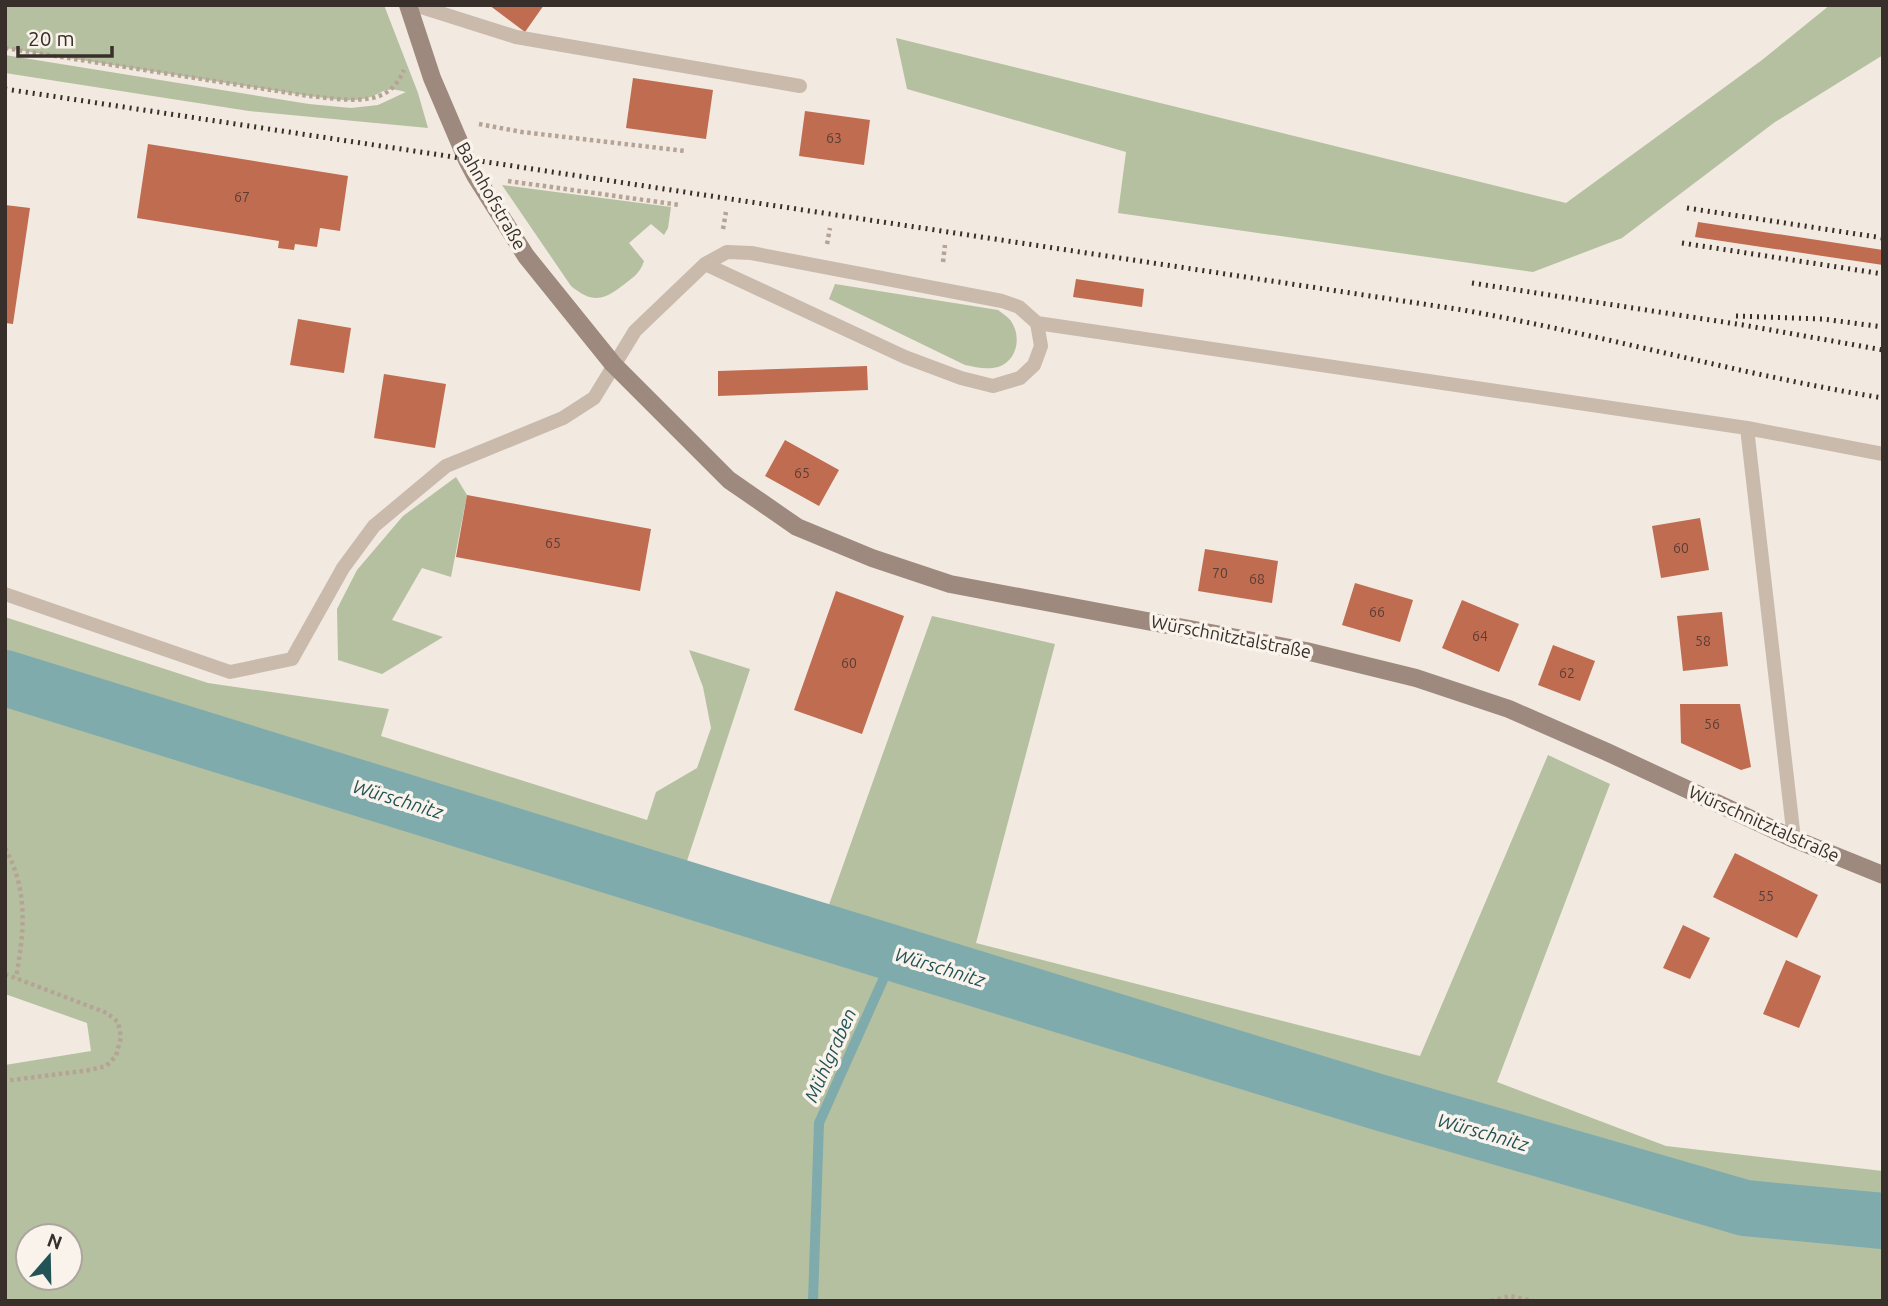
<svg xmlns="http://www.w3.org/2000/svg" width="1888" height="1306" font-family="Ubuntu,sans-serif">
	<style>
		.green { fill: #b5c0a0; fill-rule: evenodd }
		.lines { fill: none; stroke-linecap: round; stroke-linejoin: round }
		.stream { stroke: #80abad; stroke-width: 10 }
		.river { stroke: #80abad; stroke-width: 56 }
		.building { fill: #bf6c51 }
		.path { stroke: #b5a496; stroke-width: 4.5; stroke-dasharray: 3.5 3.5; stroke-linecap: butt }
		.lane { stroke: #c9baac; stroke-width: 14 }
		.secondary { stroke: #9d897d; stroke-width: 18 }
		.rail { stroke: #382f2a; stroke-width: 5; stroke-dasharray: 2 5; stroke-linecap: butt }
		.labels { text-anchor: middle; stroke-width: 7; stroke-linejoin: round; paint-order: stroke }
		.number-label { font-size: 14px; fill: #5a3e34 }
		.street-label { font-size: 18px; fill: #382f2a; stroke: #f9f3ec }
		.water-label { font-size: 19px; font-style: italic; fill: #225357; stroke: #f9f3ec }
	</style>
	<rect width="100%" height="100%" fill="#f2e9e0"/>
	<path class="green" d="M5,5h379l34,88 10,35 -179,-17 -244,-38v-18l304,49 42,4 27,-3 28,-13c-24,-6 -19,0 -39,6 -18,5 -39,0 -58,-2l-304,-48z
		M1830,5h53v50l-108,67 -153,116 -89,34 -415,-59 8,-61 -219,-63 -11,-51 670,165 196,-143z
		M502,185l169,22 -3,21 -4,7 -13,-11 -22,19 15,18c-4,13 -12,17 -22,25 -20,15 -30,17 -51,0z
		M835,284l163,26c4,3 10,7 13,11 11,16 6,40 -13,46 -11,3 -23,0 -33,-2l-136,-66z
		M456,477l11,18 -16,82 -29,-9 -30,52 51,17 -61,37 -44,-14 -1,-51 20,-39 46,-54z
		M932,616l123,28 -79,299 444,113 128,-301 62,29 -113,298 169,64 217,25v130h-1878v-236l86,-14 -4,-28 -82,-29v-377l203,66 181,26 -8,27 266,84 9,-28 41,-24 14,-40 -8,-41 -14,-37 61,19 -66,201 142,43zM28,1236h42v42h-42z"/>
	<g class="lines">
		<path class="stream" d="M813,1301l6,-178 76,-170"/>
		<path class="river" d="M5,678l764,237 609,187 367,106 138,13"/>
	</g>
	<path class="building" d="M489,5h55l-19,27z
		M633,78l80,12 -7,49 -80,-11z
		M805,111l65,9 -6,45 -65,-9z
		M148,144l200,32 -8,55 -20,-3 -3,19 -22,-3 -1,6 -16,-2 1,-7 -142,-23z
		M5,205l25,3 -17,116 -8,-1z
		M1698,222l185,28v15l-188,-28z
		M1076,279l68,10 -2,18 -69,-10z
		M298,319l53,9 -7,45 -54,-8z
		M867,366l1,24 -150,6v-25z
		M384,374l62,10 -11,64 -61,-10z
		M785,440l54,30 -20,36 -54,-30z
		M467,495l184,34 -11,62 -184,-34z
		M1700,518l9,52 -48,8 -9,-52z
		M1205,549l73,12 -6,42 -74,-12z
		M1355,583l58,17 -13,42 -58,-17z
		M836,591l68,25 -42,118 -68,-24z
		M1462,600l57,24 -20,48 -57,-24z
		M1722,612l6,54 -45,5 -6,-55z
		M1553,645l42,16 -15,40 -42,-16z
		M1680,704h60l11,63 -10,3 -60,-27z
		M1735,853l83,42 -21,43 -84,-41z
		M1683,925l27,13 -20,41 -27,-11z
		M1786,960l35,16 -22,52 -36,-14z"/>
	<g class="lines">
		<path class="path" d="M5,48l304,48c22,2 59,9 78,-4 9,-6 13,-14 17,-22
			M479,124l43,8 163,19
			M508,181l172,24
			M723,229l3,-17
			M827,244l3,-16
			M943,262l2,-17
			M5,848c24,44 19,83 11,130
			M5,974l102,39 11,9 3,15 -5,19 -10,10 -16,4 -85,11
			M1491,1301l19,-5 23,5"/>
		<path class="lane" d="M415,5l101,32 284,49
			M705,264l200,93 56,21 32,8 27,-8 14,-13 7,-19 -4,-23
			M1747,428l136,26
			M5,594l225,78 62,-13 51,-91 31,-42 72,-60 117,-48 31,-20 41,-67 70,-67 22,-12 24,1 251,48 17,6 18,16 710,105 47,411"/>
		<path class="secondary" d="M408,5l24,73 35,82 9,17 50,79 87,108 116,116 68,47 75,31 78,26 356,67 110,27 93,31 98,43 187,87 89,36"/>
		<path class="rail" d="M5,89l1458,221c141,25 278,65 420,88
			M1687,208l196,30
			M1682,243l201,31
			M1472,283l271,42 140,25
			M1736,316l87,3 60,8"/>
	</g>
	<g class="labels">
		<g class="number-label">
			<text x="834" y="143">63</text>
			<text x="242" y="202">67</text>
			<text x="802" y="478">65</text>
			<text x="553" y="548">65</text>
			<text x="1681" y="553">60</text>
			<text x="1220" y="578">70</text>
			<text x="1257" y="584">68</text>
			<text x="1377" y="617">66</text>
			<text x="1480" y="641">64</text>
			<text x="1703" y="646">58</text>
			<text x="849" y="668">60</text>
			<text x="1567" y="678">62</text>
			<text x="1712" y="729">56</text>
			<text x="1766" y="901">55</text>
		</g>
		<g class="street-label">
			<text transform="translate(491 196) rotate(60)" y="6">Bahnhofstraße</text>
			<text transform="translate(1231 637) rotate(11)" y="6">Würschnitztalstraße</text>
			<text transform="translate(1764 824) rotate(24)" y="6">Würschnitztalstraße</text>
		</g>
		<g class="water-label">
			<text transform="translate(398 799) rotate(17)" y="7">Würschnitz</text>
			<text transform="translate(940 967) rotate(17)" y="7">Würschnitz</text>
			<text transform="translate(830 1055) rotate(-66)" y="7">Mühlgraben</text>
			<text transform="translate(1483 1132) rotate(16)" y="7">Würschnitz</text>
		</g>
	</g>
	<rect width="1888" height="1306" fill="none" stroke="#382f2a" stroke-width="14"/>
	<g transform="translate(49 1257) rotate(20)"><circle r="33" fill="#f9f3ec" stroke="#aca59e" stroke-width="2"/>
	<path d="M0-5L12 26L0 18L-12 26Z" fill="#225357"/>
	<text y="-10" font-size="19" font-weight="bold" text-anchor="middle" fill="#382f2a">N</text>
	</g>
	<path d="M18 46v10h94v-10" fill="none" stroke="#382f2a" stroke-width="3.5"/>
	<text x="28" y="46" font-size="21" fill="#382f2a" stroke="#f9f3ec" stroke-width="5" paint-order="stroke">20 m</text>
</svg>
